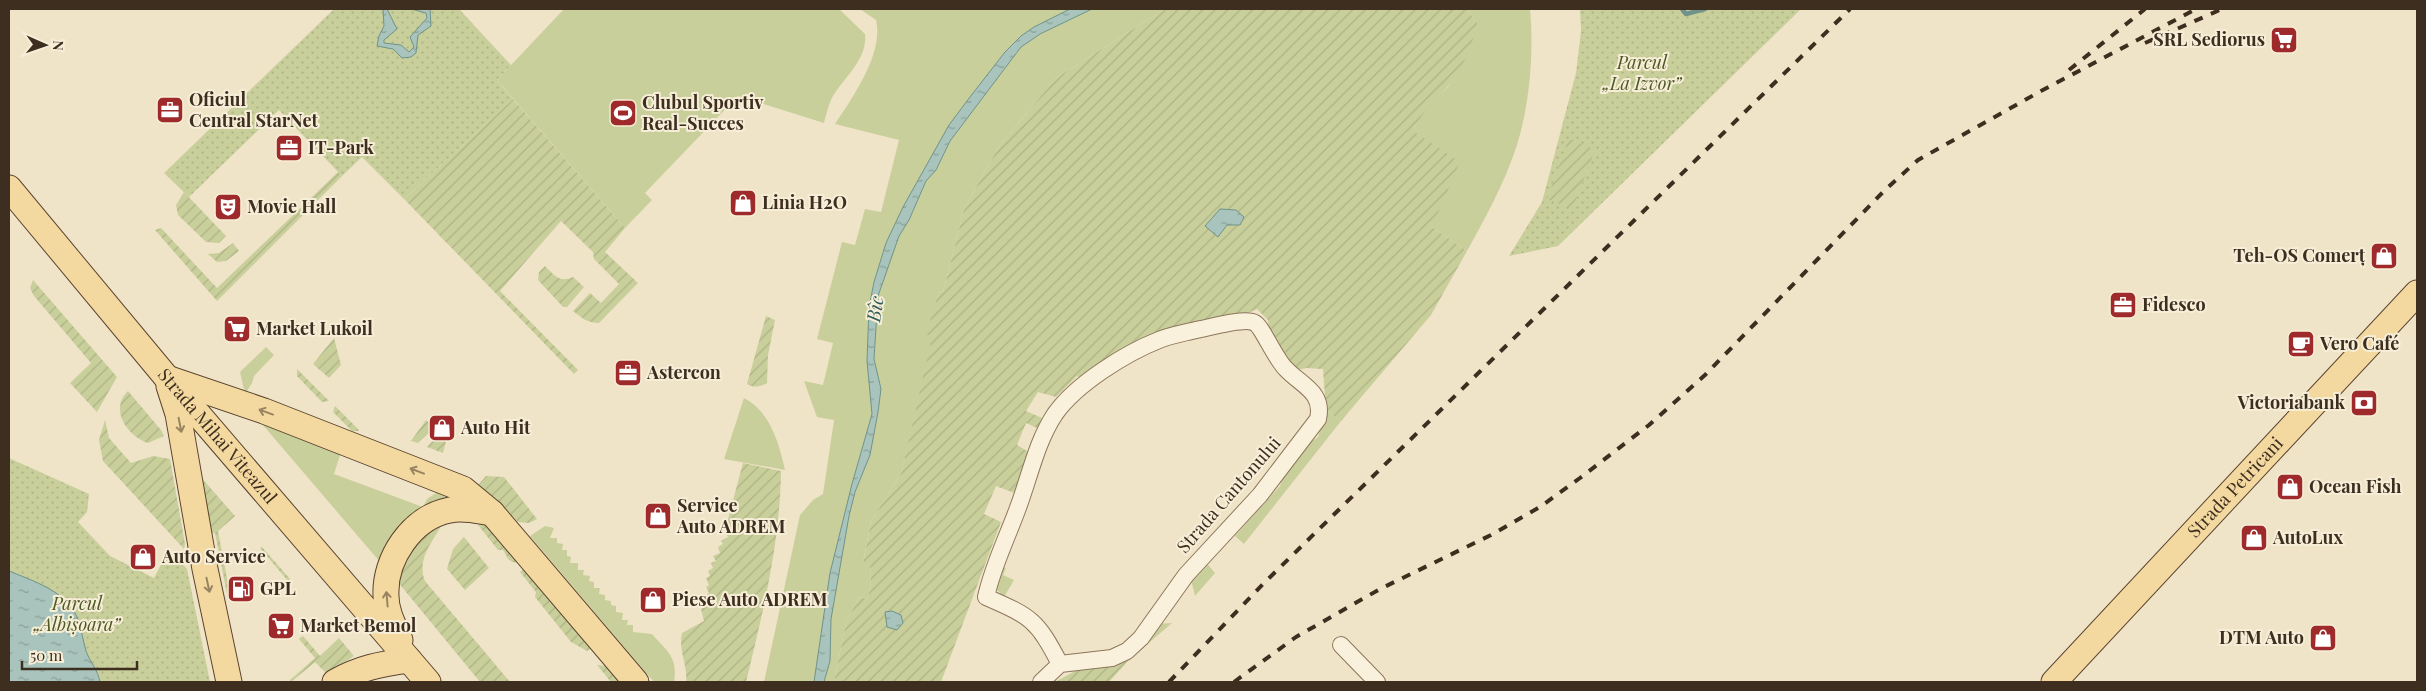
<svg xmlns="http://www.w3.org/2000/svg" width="2426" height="691" font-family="'Playfair Display',serif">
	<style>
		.grass { fill: #c9cf9b }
		.park { fill: url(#park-dots) }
		.garden { fill: url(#garden-furrows) }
		.water { fill: url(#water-ripples); stroke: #6f938a }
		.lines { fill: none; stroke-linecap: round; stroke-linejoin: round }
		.stream { stroke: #6f938a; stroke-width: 4.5 }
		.street-casing { stroke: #8d765c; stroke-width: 18 }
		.primary-casing { stroke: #5b4430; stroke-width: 27 }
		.street { stroke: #faf1dc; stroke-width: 16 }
		.primary { stroke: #f3d9a0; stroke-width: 25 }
		.rail { stroke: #3d2e20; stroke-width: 4; stroke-dasharray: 9 9; stroke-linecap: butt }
		.oneway { stroke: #988460 }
		.labels { text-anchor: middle; stroke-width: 4; stroke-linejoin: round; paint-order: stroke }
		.poi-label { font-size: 18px; font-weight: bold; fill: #3d2e20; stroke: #f7eed8; text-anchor: start }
		.park-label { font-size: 18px; font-style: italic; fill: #4d5a26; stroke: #f7eed8 }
		.street-label { font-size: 18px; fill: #3d2e20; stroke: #f7eed8 }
		.water-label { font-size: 19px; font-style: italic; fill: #2f5d5a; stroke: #f7eed8 }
	</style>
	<defs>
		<pattern id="park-dots" width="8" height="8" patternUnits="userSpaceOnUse" patternTransform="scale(1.25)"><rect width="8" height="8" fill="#c9cf9b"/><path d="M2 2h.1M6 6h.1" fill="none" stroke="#aeb285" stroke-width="1.8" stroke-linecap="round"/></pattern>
		<pattern id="garden-furrows" width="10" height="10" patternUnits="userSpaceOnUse" patternTransform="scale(1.25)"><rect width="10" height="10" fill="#c9cf9b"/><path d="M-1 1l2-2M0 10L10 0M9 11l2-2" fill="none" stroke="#aeb285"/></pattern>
		<pattern id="water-ripples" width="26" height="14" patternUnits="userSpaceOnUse" patternTransform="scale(1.25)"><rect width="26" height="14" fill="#a9c4bc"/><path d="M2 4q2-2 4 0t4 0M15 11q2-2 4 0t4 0" fill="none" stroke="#8ba098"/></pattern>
	</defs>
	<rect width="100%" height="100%" fill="#f0e4c8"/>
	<path class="grass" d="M564,9h275l26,25c3,27 -23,44 -34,66 -3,7 -5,15 -7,23l-86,-27 -93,97 7,7 -27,28 -128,-148z
		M860,9h305l-109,69 -57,68 -35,63 -21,83 -4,-1 -12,43 6,3 -32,137 -30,47 -8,42 7,2 1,22 -4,12 -8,-2 -13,25 -12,60h-70l36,-167 13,-15 10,-6 11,-74 -17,-3 -13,-36 19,4 10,-42 -16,-4 25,-97 13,3 10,-36 16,3 18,-72 -64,-16c18,-27 49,-71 41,-104z
		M1467,9h63c4,43 0,94 -13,136 -12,37 -31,72 -50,106l-35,-24 -19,-96 8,-17 27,-27 30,-63z
		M266,347l8,8 -20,21 -2,7 -7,11 -5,-22z
		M744,398c26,13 35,45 41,72l-61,-11z
		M1326,410l15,11 -97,123 -9,-8 45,-50 5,-15 15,-21 18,-13z
		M261,420l80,32 -7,22 89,33 4,-8 12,-8 11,6 -70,65 -118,-138z
		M545,526l9,2 -4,10h7v5l6,1 -1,6h5v6l4,1 -1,6h8v7h6l-1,5 7,1 -1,5 5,1v6h6l-1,6 6,1v5l6,1v4l5,1v6l7,1 -1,7h6l-1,5h6v7l19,2c15,17 26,23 22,48h-20l-124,-146z
		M1205,561l10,12 -20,23 -4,-16z
		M1003,567l3,1 -3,7 11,5 -10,17 -8,-8z
		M1172,623l-44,38 -12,3 40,-40z"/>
	<path class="park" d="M334,9h125l52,56 -14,15 16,19 -109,100 -42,-42 -20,19 -63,-66 -90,87 -25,-24z
		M1580,9h221l-243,237 -49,10 33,-54 34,-129 5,-42z
		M9,458l80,36 -2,18 -9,10 32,34 44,22 10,-19 6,-3 11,6 6,7 23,113h-201z"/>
	<path class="garden" d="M1165,9h302l11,15c-8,25 -13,41 -30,62 -14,18 -25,23 -35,45l47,31 -28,65 35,24 -36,64 -90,106 -15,-11 -3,-41 -17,-1 -8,2c-15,-10 -29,-32 -30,-50l-11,-11c-23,12 -52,9 -76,16l-99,55 -5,-4 -21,21 -18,-5 -12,19 16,7 -5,10 -11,-5 -9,22 10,6 1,8 -11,35 -21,-8 -12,28 17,8 -60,160h-107l12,-60 13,-25 8,2 4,-12 -1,-22 -7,-1 8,-43 30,-47 31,-137 -6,-3 13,-43 4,1 21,-83 35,-63 57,-68z
		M513,99l112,129 -20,24 33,31 -39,40c-12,0 -17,-5 -26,-12l17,-18 11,10 18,-19 -25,-25 -1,-7 -32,-31 -61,70 78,79 -4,4 -170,-175z
		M1569,138l26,12 -23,59 -25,-10z
		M338,172l4,4 -125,125 -62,-71 6,-2 56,60z
		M184,192l42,44 -7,7 -13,-1 -28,-27 -2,-10z
		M233,243l6,8 -13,10 -9,1 -9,-8 11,-1z
		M545,266c10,10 15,17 28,11l11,10 -17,20h-4l-25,-27 1,-8z
		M33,280l84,97 -20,35 -27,-29 21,-20 -57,-67 -4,-8z
		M766,316l9,4 -7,35 -1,28c-8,4 -13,5 -20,1z
		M334,338l7,27 -12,13 -16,-14z
		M297,369l32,32 -7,1 -25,-26z
		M128,391l33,39 3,6 -16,7c-21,-7 -39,-34 -20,-52z
		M335,406l23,23 1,2h-7l-19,-19z
		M105,420l4,18 22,25 22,-7 17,3 15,85 -1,5 -81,-88 -4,-21z
		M426,420l8,8 -16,15 -7,-2z
		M439,434l7,8 -3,11 -16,-6z
		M743,463l38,8c-1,73 -18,141 -35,211h-60c2,-17 -8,-31 -4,-49l22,-12 -3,-12 5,-3 -3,-6 4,-2 -1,-3 3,-2 -3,-6 3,-2 -3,-7 4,-2 -2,-5 5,-3 -2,-5 5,-2 -3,-5 7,-3 -2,-6 5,-3 -2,-3 7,-4 -3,-7 4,-2 -2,-5z
		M199,475l36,41 -17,15 13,68h-3l-13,-66 -6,1z
		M486,476l18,1 33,42 -8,4 -11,-1 -23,-24 -16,-11v-3z
		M483,523l2,2 33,36 -3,2 -6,-3 -6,-10h-5l-20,-25z
		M442,524c-9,18 -26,35 -17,57l85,101h-30l-83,-101 2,-15 27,-34z
		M464,537l25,31 -24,22 -18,-21 6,-20z
		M262,547l28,32 -2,2 -28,-33z
		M523,569l68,79 -4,3 -16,-9 -36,-45 1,-5 -16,-20z
		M303,636l17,20 19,-18 15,18 -27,18 -12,-12 -24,20 -1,-2 25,-22 -16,-19z
		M1128,661l-19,21h-54l20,-11z
		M597,665l9,1 14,16h-9z"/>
	<path class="water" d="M383,9h4l10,20 -13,11v3l17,2 8,7 5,-5 -4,-10 17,-19 -1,-5 -15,-4h19l1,17 -13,9 -2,18 -5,4 -9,1 -9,-9 -16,-3 2,-10 5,-10z
		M1070,9h22l-52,25 -19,13 -71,94 -14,29 -10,11 -17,39 -10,16 -21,60 -4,63 7,30 -3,23 -8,43 -15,37 -6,24 -18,103 -1,42 -6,21h-10l16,-109 22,-89 20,-70 -5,-53 2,-54 5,-25 12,-39 17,-36 46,-82 21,-28 35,-45 16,-16 13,-9z
		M1220,209l16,1 8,7 -4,8h-13l-9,12 -13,-11z
		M9,571c24,10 57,20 68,46 4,11 6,23 9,34 4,11 12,19 14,31h-91z
		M892,611l9,4 2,8 -6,7 -10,-3 -2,-15z"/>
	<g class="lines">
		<path class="stream" d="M1682,9l4,5 19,-5"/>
		<g class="street-casing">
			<path id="street" d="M1341,645l36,37
				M1041,682l19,-18 52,-6 15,-7 14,-13 45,-63 74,-80 58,-76c6,-27 -16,-33 -32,-50 -10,-9 -25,-44 -31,-46 -10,-6 -47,5 -59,7 -12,3 -25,5 -37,10 -33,13 -83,44 -104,74 -18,27 -25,61 -36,91 -11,31 -26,60 -33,92 46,20 51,23 74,67"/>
		</g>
		<g class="primary-casing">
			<g id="primary">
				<path id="s1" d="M9,188l158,190 261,304"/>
				<path d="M167,378l97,33 199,78 29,24 144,169"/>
				<path d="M169,386l9,28 27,155 24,113"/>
				<path d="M400,640c-6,-14 -14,-28 -14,-44 -2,-37 26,-79 64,-86 13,-3 29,1 42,3"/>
				<path d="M335,682c24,-14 46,-18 74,-22"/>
				<path id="s2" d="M2054,682l363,-389"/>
			</g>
		</g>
		<use href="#street" class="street"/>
		<use href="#primary" class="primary"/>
		<path class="rail" d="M2145,43l77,-34
			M2069,70l76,-61
			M1169,682l94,-98 587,-575
			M1234,682l62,-45 84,-48 111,-54 49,-28 40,-29 69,-53 56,-50 180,-185 33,-30 123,-69 155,-82"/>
	</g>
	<defs><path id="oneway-shaft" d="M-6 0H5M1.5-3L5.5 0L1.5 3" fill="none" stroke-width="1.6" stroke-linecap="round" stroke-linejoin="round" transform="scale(1.25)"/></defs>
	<g class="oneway">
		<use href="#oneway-shaft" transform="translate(266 412) rotate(-160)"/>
		<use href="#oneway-shaft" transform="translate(180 425) rotate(79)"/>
		<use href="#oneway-shaft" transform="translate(417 471) rotate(-159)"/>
		<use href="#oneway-shaft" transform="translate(208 585) rotate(78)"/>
		<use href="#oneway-shaft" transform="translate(387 599) rotate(-95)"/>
	</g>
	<defs>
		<g id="supermarket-square" transform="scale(1.4375)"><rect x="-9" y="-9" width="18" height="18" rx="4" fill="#9e2a2b" stroke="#f7eed8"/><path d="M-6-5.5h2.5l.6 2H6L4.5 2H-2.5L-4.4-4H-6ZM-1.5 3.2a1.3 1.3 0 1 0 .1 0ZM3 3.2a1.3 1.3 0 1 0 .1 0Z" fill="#fff"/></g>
		<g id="office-square" transform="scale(1.4375)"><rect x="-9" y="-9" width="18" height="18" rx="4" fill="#9e2a2b" stroke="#f7eed8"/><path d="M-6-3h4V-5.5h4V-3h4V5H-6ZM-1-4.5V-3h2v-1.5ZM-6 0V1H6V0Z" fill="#fff"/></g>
		<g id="stadium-square" transform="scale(1.4375)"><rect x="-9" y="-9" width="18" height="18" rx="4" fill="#9e2a2b" stroke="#f7eed8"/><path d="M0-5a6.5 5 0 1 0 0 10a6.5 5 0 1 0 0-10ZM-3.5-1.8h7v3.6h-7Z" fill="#fff"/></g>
		<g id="shop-square" transform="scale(1.4375)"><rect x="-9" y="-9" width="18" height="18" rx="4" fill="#9e2a2b" stroke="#f7eed8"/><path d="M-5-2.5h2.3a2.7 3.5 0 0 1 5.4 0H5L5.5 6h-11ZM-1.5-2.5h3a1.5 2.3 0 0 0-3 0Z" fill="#fff"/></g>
		<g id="theatre-square" transform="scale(1.4375)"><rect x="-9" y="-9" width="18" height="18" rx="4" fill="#9e2a2b" stroke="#f7eed8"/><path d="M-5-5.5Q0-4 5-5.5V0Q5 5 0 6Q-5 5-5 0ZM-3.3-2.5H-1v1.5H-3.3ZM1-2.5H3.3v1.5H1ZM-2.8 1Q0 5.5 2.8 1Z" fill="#fff"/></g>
		<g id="cafe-square" transform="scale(1.4375)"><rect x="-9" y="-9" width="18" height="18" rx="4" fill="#9e2a2b" stroke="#f7eed8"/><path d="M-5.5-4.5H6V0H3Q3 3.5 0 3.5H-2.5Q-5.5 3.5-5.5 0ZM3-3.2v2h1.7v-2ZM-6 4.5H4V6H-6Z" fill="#fff"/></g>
		<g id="bank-square" transform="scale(1.4375)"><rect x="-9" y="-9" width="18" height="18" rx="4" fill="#9e2a2b" stroke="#f7eed8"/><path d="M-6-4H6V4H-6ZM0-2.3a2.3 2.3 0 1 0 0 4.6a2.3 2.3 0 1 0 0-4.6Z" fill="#fff"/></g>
		<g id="fuel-square" transform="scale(1.4375)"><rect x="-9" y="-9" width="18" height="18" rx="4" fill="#9e2a2b" stroke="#f7eed8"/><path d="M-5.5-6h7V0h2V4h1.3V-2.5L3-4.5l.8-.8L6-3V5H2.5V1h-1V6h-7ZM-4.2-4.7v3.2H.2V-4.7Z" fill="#fff"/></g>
	</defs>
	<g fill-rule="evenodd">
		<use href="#supermarket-square" x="2284" y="40"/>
		<use href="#office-square" x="170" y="110"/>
		<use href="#stadium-square" x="623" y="113"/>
		<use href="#office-square" x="289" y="148"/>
		<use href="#shop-square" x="743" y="203"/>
		<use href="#theatre-square" x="228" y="207"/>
		<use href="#shop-square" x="2384" y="256"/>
		<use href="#office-square" x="2123" y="305"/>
		<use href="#supermarket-square" x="237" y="329"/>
		<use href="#cafe-square" x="2301" y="344"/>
		<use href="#office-square" x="628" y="373"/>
		<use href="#bank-square" x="2364" y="403"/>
		<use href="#shop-square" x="442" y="428"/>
		<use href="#shop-square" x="2290" y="487"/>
		<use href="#shop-square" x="658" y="516"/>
		<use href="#shop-square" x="2254" y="538"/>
		<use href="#shop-square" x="143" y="557"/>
		<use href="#fuel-square" x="241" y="589"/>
		<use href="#shop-square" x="653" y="600"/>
		<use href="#supermarket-square" x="281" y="626"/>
		<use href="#shop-square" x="2323" y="638"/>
	</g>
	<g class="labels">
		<g class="poi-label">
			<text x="2265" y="46" text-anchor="end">SRL Sediorus</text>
			<text x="189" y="106">Oficiul<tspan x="189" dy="21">Central StarNet</tspan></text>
			<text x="642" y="109">Clubul Sportiv<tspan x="642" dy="21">Real-Succes</tspan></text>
			<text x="308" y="154">IT-Park</text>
			<text x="762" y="209">Linia H2O</text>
			<text x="247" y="213">Movie Hall</text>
			<text x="2365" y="262" text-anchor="end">Teh-OS Comerț</text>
			<text x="2142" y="311">Fidesco</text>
			<text x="256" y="335">Market Lukoil</text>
			<text x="2320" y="350">Vero Café</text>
			<text x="647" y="379">Astercon</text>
			<text x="2345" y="409" text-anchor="end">Victoriabank</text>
			<text x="461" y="434">Auto Hit</text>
			<text x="2309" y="493">Ocean Fish</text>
			<text x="677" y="512">Service<tspan x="677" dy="21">Auto ADREM</tspan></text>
			<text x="2273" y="544">AutoLux</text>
			<text x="162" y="563">Auto Service</text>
			<text x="260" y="595">GPL</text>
			<text x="672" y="606">Piese Auto ADREM</text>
			<text x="300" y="632">Market Bemol</text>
			<text x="2304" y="644" text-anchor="end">DTM Auto</text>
		</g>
		<g class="park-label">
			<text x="1642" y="69">Parcul<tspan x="1642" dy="21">„La Izvor”</tspan></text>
			<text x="77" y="610">Parcul<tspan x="77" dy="21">„Albișoara”</tspan></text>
		</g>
		<g class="street-label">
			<text dy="6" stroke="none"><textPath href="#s1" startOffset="324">Strada Mihai Viteazul</textPath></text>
			<text dy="6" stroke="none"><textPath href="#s2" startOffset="266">Strada Petricani</textPath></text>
			<text transform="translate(1229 495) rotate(-49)" y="6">Strada Cantonului</text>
		</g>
		<g class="water-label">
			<text transform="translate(875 309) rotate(-82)" y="7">Bîc</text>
		</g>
	</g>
	<rect width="2426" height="691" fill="none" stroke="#3d2e20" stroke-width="20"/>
	<g transform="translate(45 45) rotate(92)" stroke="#f7eed8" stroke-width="4" paint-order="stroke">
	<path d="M0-4L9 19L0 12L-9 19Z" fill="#3d2e20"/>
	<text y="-8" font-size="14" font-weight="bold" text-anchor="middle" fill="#3d2e20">N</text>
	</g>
	<path d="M22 661v8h115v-8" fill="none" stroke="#3d2e20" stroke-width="2.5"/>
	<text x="30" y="661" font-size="15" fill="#3d2e20" stroke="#f7eed8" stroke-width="4" paint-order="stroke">50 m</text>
</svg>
